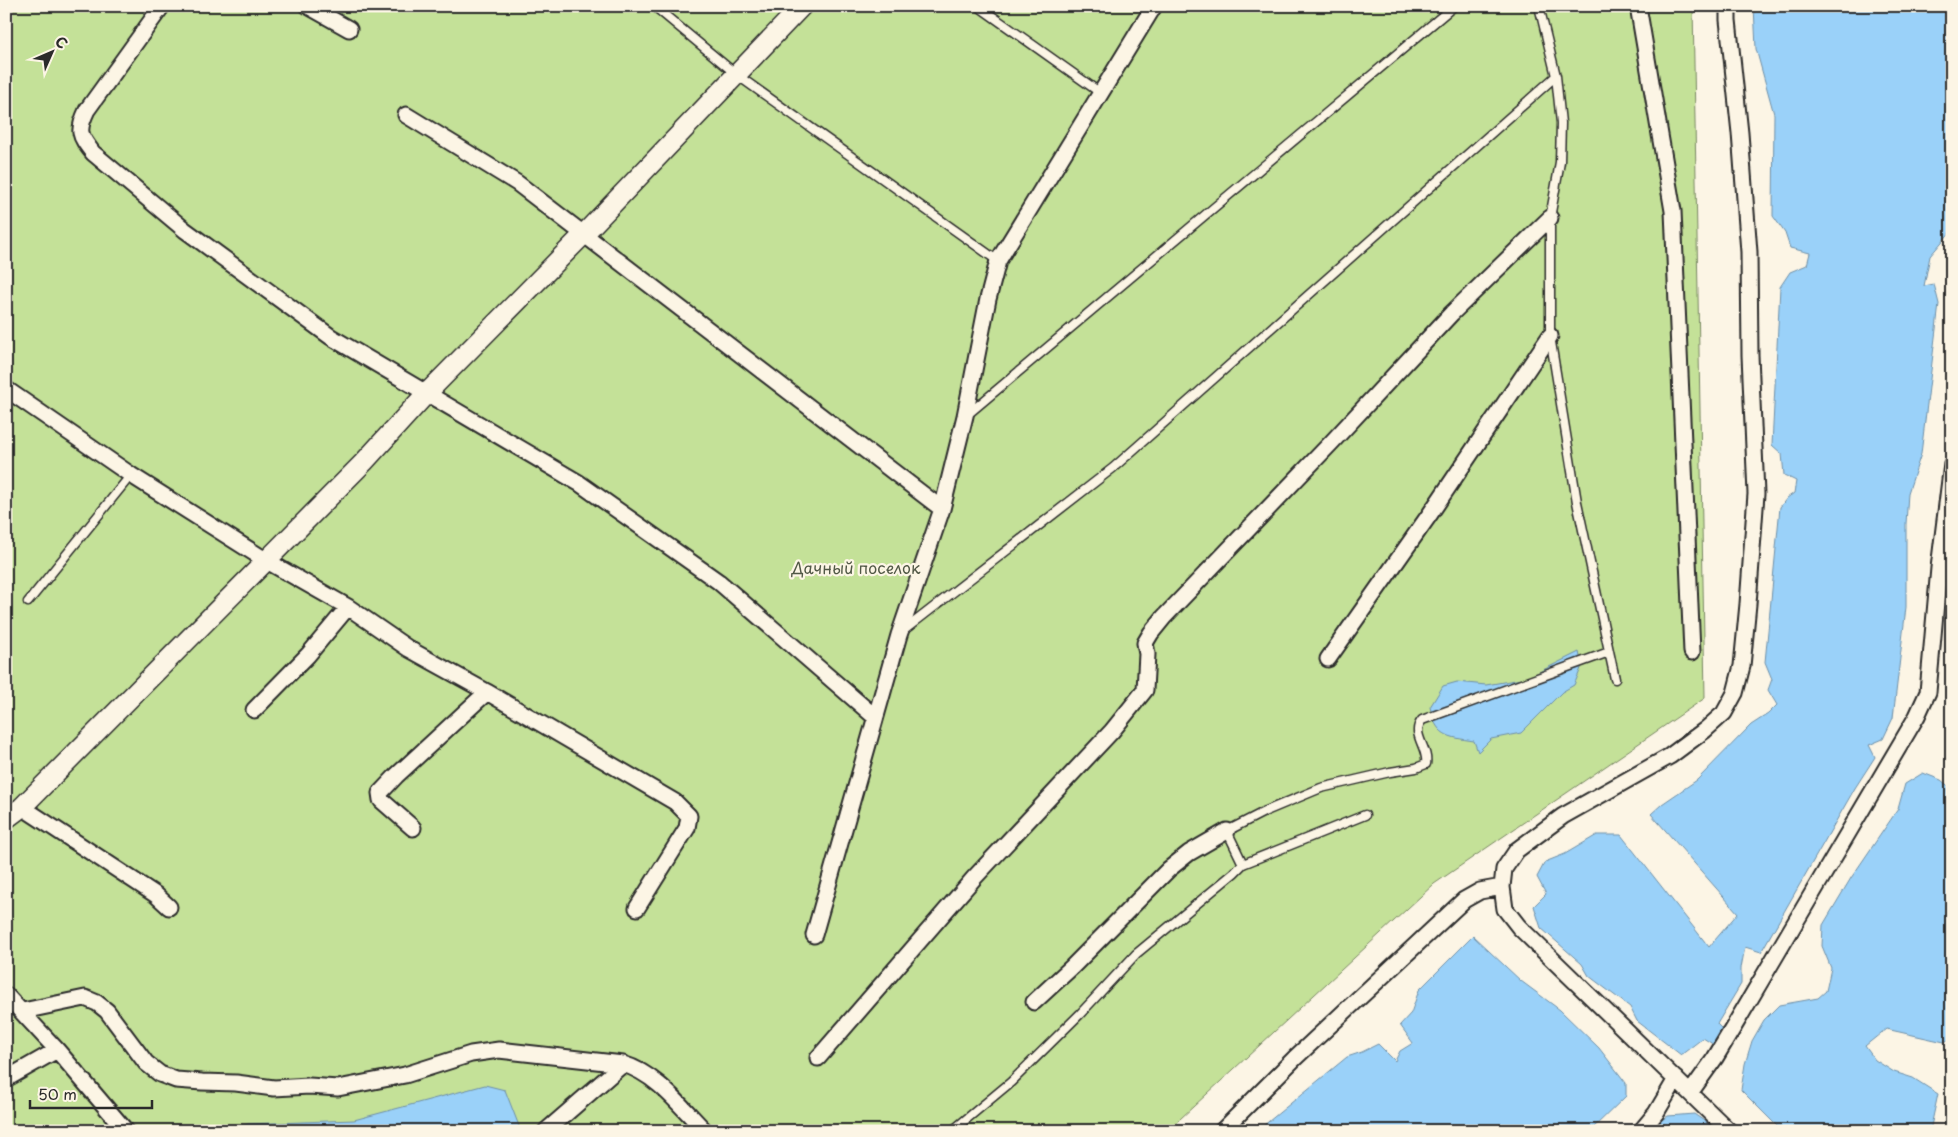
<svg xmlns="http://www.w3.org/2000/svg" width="1958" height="1137" font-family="'Playpen Sans',sans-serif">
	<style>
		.green { fill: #c4e198; stroke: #788662 }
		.water { fill: #9ad1f9; stroke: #6e8fa7 }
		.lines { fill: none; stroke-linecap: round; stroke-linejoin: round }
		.service-casing { stroke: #2b2b2b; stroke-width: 11 }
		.minor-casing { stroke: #2b2b2b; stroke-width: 19 }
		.tertiary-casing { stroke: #2b2b2b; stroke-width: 22 }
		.service { stroke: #fcf5e5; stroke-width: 8 }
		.minor { stroke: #fcf5e5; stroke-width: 15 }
		.tertiary { stroke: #fcf5e5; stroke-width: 19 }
		.labels { text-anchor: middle; stroke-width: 4.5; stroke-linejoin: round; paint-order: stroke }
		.park-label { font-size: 16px; fill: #515846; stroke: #fcf5e5 }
	</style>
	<rect width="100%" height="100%" fill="#fcf5e5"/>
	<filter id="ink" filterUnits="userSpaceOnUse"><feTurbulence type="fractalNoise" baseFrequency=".02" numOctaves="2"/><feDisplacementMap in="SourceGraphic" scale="10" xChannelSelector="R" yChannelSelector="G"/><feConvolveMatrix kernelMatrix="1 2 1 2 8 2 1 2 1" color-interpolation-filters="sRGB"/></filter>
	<g filter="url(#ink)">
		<path class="green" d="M6,6h1687l12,692 -271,186 -267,247h-1161z"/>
		<path class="water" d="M1754,6h198v224l-22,26 -6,30 10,-2 5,20 -18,150 -13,39 -2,31v83l-13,111 -10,21 -14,6 6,12 -20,31 -94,164 -16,-5 -4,21v16l-24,40 10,10 -11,12 -13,-8 -22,17 -44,-34 -7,-14 -41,-31 -7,-12 -41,-36 -7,-22 12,-12 -9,-17 8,-15 20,-8 32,-19h24l88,112 29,-34 -87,-99 11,-10 35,-24 54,-55 17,-11 9,-9 -9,-15 4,-11 -7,-17 15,-155 7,-9 7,-5 2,-12 -12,-6 -2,-21 -10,-9 8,-158 10,-15 17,-7 3,-12 -20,-5 -5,-15 -12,-17 1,-102 -18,-65z
			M1579,652l3,14 -8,19 -12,7 -41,41 -30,6 -13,13 -4,-11c-27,-4 -38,-5 -44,-34l13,-21 14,-4 29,3 41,-7z
			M1923,773l18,7 11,9v249l-8,4 -58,-13 -21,17 10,14 19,12 19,6 25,16 -8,37h-148l-41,-41 4,-26 7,-23 12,-21 15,-15 39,-7 8,-7 5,-23 -9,-22 1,-21 28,-47 47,-69 7,-25z
			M1473,936l48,45 39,29 39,38 27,35v13l-36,35h-333l90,-74 15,-5 16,-8 17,17 5,-10 13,-8 -13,-18 11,-12 8,-23z
			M485,1085l20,5 14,36 -4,5h-286l2,-3 17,-4 106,-4z
			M1694,1114l25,17h-75l24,-15z"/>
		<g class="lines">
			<g class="service-casing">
				<path id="service" d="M654,6l83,69 261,186
					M978,6l124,88
					M1539,6l17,70 5,47 -1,39 -10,56v118l27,166 38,177
					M967,415l487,-409
					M28,602l103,-127
					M903,631l210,-163 443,-392
					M1243,864l122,-49
					M952,1131l59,-49 69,-68 56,-60 98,-81 9,-9 -16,-33 39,-20 55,-23 69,-16 26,-4 10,-4c3,-16 -16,-30 -4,-44l187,-68"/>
			</g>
			<g class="minor-casing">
				<path id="minor" d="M162,6l-75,104c-10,21 -8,25 6,43l92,77 146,107 248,146 140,99 156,135
					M308,6l41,23
					M1638,6l35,205 19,441
					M1728,6v14l12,113 9,119 1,103 6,139 -8,110 -6,62 -7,27 -11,20 -19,17 -35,26 -107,60 -46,34 -13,19 -2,18 3,22 14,18 210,204
					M406,115l111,68 425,326
					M6,389l125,86 136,86 81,46 61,42 78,43 188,110 14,14 -2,12 -50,80
					M1328,659l102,-145 120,-178
					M254,710l54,-55 40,-48
					M22,807l134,88 13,12
					M413,828l-32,-28 -1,-7 16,-17 91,-84
					M814,935l85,-300 43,-126 23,-93 23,-117 10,-38 156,-255
					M6,995l51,55 69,81
					M1034,1002l38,-35 97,-98 20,-16 38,-22
					M23,1011l62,-13 12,5 10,8 39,52 14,11 16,6 26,2 34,1 38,5 35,-2 29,2 67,-13 66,-21 28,-4 124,14c34,10 58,43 82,67
					M818,1058l156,-180 138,-147 33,-41 2,-36 -2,-11 6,-10 13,-16 167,-174 121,-130 98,-95
					M6,1079l51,-29
					M1690,1093l25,-35 18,-30 184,-312 11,-24 11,-124 13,-104
					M546,1131l77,-67
					M1222,1131l74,-74 168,-157 16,-9 22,-4
					M1641,1131l15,-18 20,-34"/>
			</g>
			<g class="tertiary-casing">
				<path id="tertiary" d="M6,819l16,-12 342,-345 62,-68 158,-160 218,-228"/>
			</g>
			<use href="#service" class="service"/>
			<use href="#minor" class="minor"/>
			<use href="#tertiary" class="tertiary"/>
		</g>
	</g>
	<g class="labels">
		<g class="park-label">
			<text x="856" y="574">Дачный поселок</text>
		</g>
	</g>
	<rect width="1958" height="1137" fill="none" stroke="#fcf5e5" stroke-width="25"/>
	<rect x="12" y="12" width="1933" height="1112" fill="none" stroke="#2b2b2b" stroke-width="2" filter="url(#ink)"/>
	<g transform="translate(52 52) rotate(45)" stroke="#fcf5e5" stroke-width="4" paint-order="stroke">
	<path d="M0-4L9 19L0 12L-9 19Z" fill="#2b2b2b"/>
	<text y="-8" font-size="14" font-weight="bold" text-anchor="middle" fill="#2b2b2b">С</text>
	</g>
	<path d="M30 1100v8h122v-8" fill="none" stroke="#2b2b2b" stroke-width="2.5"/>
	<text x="38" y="1100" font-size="15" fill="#2b2b2b" stroke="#fcf5e5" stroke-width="4" paint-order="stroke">50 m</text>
</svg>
